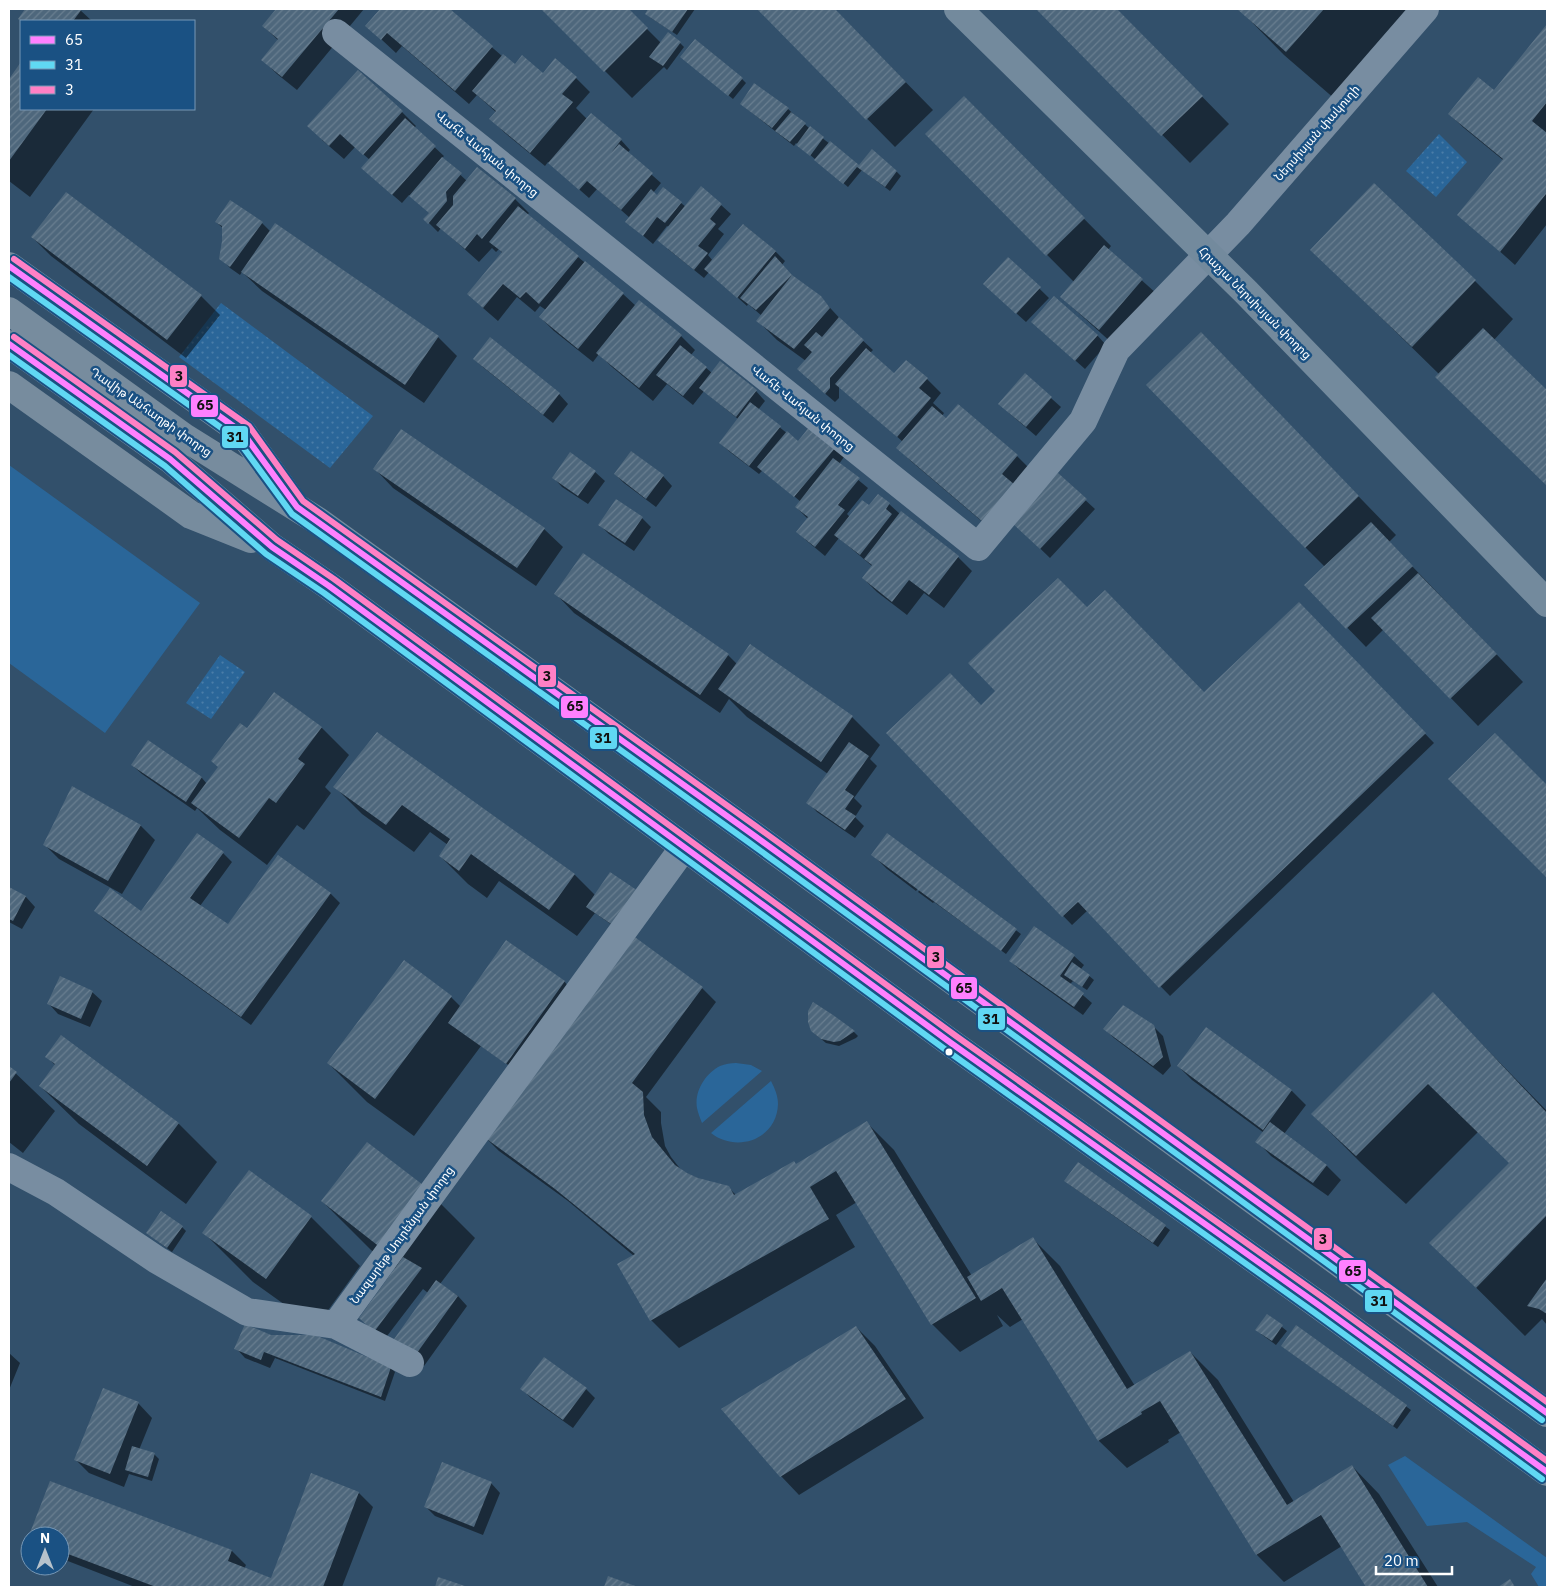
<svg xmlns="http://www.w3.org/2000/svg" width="1556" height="1596" font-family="'IBM Plex Sans','Noto Sans Armenian',sans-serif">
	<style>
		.green { fill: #2a6699 }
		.park { fill: url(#park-dots) }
		.shadow { fill: #0007 }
		.building { fill: url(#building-hatch) }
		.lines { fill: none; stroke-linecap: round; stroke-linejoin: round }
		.street { stroke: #788da1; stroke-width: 28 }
		.secondary { stroke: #738a9d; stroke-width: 28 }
		.primary { stroke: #778c9e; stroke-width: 28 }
		.bus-1-casing { stroke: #1a5183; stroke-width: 10 }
		.bus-2-casing { stroke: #1a5183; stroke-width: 10 }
		.bus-3-casing { stroke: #1a5183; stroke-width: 10 }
		.bus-1 { stroke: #ff80ff; stroke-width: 6 }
		.bus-2 { stroke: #60d8f3; stroke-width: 6 }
		.bus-3 { stroke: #ff80c5; stroke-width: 6 }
		.bus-dot { fill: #fff; stroke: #1a5183; stroke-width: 2 }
		.labels { text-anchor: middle; stroke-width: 5; stroke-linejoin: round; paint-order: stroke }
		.street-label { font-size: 12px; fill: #fff; stroke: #1a5183 }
		.line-badge { stroke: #1a5183; stroke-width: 2 }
		.pale-badge-label { font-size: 14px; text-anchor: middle; font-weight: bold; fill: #111 }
	</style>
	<defs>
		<pattern id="park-dots" width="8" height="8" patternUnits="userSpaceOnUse" patternTransform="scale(1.25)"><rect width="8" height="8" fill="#2a6699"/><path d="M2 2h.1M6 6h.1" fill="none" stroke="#4a7da8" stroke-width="1.8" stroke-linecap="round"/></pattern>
		<pattern id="building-hatch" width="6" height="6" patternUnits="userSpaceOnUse" patternTransform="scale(1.25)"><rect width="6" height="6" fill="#4e677c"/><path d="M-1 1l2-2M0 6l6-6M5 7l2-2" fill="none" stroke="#697e90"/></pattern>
	</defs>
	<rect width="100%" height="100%" fill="#32506b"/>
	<path class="green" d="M9,465l191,138 -95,130 -96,-70z
		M736,1063l15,2 11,6 -60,52c-2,-5 -4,-10 -5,-15 -3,-17 9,-35 23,-42 5,-2 11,-3 16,-3z
		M771,1081c4,8 7,15 7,23 -1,36 -42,49 -67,29z
		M1405,1456l142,102v29h-8l-8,-13 5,-7 -69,-45 -40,4 -39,-61z"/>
	<path class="park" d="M1439,134l28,28 -31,35 -30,-26z
		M221,303l152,113 -43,52 -151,-111z
		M220,655l25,17 -34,47 -25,-16z"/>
	<path class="shadow" d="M27,9h52l13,12h-70l-2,-2z
		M277,9h87l-67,81 -20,-16 -14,-14 16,-19 -16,-15z
		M381,9h67l54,47 13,9 28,9 33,4 14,14 -14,16 11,11 4,-4 30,25 9,10 -3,3 34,30 -8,10 4,4 24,6 5,4 35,-2 10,9 -13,15 6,5 -16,21 5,6 31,-36 32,27 9,9 -3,4 13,14 25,18 25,27 28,26 -3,3 25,22 11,-13 21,17 14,14 -8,10 11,10 -2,3 75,40 14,14 -33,65 -86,-73 -14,-14 5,-6 -64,-57v13l-4,4 -27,-23 -2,-18 -29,-21 -19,-19 4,-5 -14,-12 -1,2 -38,-34 -5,6 -36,-29 1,-22 -2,-1 -14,18 -26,-22 3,-4 -33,-29 -8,9 -41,-36 -3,4 -40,-33 -14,-14 6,-6 -20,-18 -8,9 -67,-58 -6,7 -29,-27z
		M543,9h84l34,34h19l4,4 -17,23 -3,-3 -32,31z
		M650,9h45l-18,26 -26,-17 -5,-5z
		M759,9h75l99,101 -38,37z
		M1038,9h78l113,115 -39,39z
		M1239,9h178l-81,91 -52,-45z
		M1547,26v198l-32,41 -56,-50 44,-55 -39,-32 -15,-14 45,-22z
		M686,61l56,18 4,4 -13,16z
		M21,64v45h73l-64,88 -21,-16v-100z
		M358,72l44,40 14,14 -2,2 30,28 -2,2 25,23 48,18 14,14 -2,2 96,79 13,12 45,30 14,14 -4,5 21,18 8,-10 36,28 9,10 -7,9 40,32 12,-14 34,29 -5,7 29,24 -21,26 3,3 19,-10 20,-3 11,10 58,43 14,14 -28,37 -20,-15 -17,22 -30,-23 -14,-14 9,-12 -33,-28 -14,18 -18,-15 -9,-9 10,-13 -12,-12 5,-5 -38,-32 -4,4 -29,-22 -10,-9 18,-24 -34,-28 -11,14 -26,-21 -14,17 -41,-34 -13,-13 -6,8 -39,-31 -14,-14 6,-7 -6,-4 -5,6 -18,-15 -19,24 -15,-13 -14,-14 33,-41 -3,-4 -3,3 -4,-4 -13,14 -38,-34 -3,4 -13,-13 5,-6 -21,-18 -7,8 -30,-26 -2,-17 -15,-13 -11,12 -22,-19z
		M964,98l147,148 -3,4 49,44 -44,50 -52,-47 13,-15 -147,-148z
		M746,108l42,1 21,19 50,38 37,5 5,5 -11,15 -28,-21 -14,17 -52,-44 -2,3z
		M216,222l46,1 9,9 167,105 19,19 -33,47 -162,-112 -20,-19 -2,3 -10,-7 -9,-10 3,-29z
		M32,237l169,59 19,19 -34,43 -135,-102z
		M1312,250l163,31 38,38 -19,21 53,52v93l-97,-94 -11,-17z
		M1008,258l41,40 -23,24 -32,-29z
		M1042,331l55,4 9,10 -21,24z
		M490,339l69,55 9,10 -15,19 -69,-55 -10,-9z
		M1239,373l157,162 -7,7 134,140 -45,44 -94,-97 -18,18 -60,-62 19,-18 -20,-20z
		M1025,375l36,32 -25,29 -27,-23z
		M632,452l31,24 9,10 -16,21 -32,-24 -9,-9z
		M375,469l169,60 19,18 -27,39 -143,-98z
		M595,472l10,9 -17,23 -26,-17 -9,-10z
		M1058,475l37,34 -45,49 -27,-26z
		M642,518l9,9 -17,24 -25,-17 -9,-9z
		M556,594l172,61 9,9 115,53 28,28 -10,14 7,7 -23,32 8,8 -7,11 9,9 -9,12 -38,-26 -9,-10 20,-28 -81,-57 -18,-18 -9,14 -146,-100z
		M1299,603l135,140 -264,253 -83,-85 -15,14 -185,-192 94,-27 223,-12z
		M275,693l47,35 27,27 -24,32 6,6 -27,37 -7,-5 -30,40 -47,-35 -23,-22 -2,3 -53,-37 -10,-9 16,-23 54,36 5,6z
		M377,734l198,141 20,20 27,37 -27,-19 -18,23 -78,-55 -12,17 -19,-14 -28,-28 8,-11 -18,-13 -16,20 -52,-38 -27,-27z
		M1495,735l52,52v89l-97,-97z
		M72,788l69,38 14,14 -33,54 -63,-35 -14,-14z
		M223,853l9,9 -32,44 28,20 50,-69 53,37 9,9 -89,122 -146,-105 -9,-9 45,1z
		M873,855l59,15 -16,21 -29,-22z
		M935,870l86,64 -15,20 -72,-52 -1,1 -15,-11z
		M9,888l17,9 9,10 -13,22 -13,-7z
		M1034,928l40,28 10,9 -3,4 13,11 -7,10 -14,-9 -3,3 22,19 -9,12 -63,-45 -9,-9z
		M564,981l4,5 -57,81 -30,-21 -67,90 -47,-34 -39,-39 123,-66 10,10z
		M702,988l14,14 -70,95 15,15v11l4,23 6,11 11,14 28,13 18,3 9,9 59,-31 70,-43 28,28 78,126 61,-37 27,27 75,120 55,-34 28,28 76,122 58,-36 27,28 59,93h-70l-26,-41 -58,36 -27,-27 -76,-123 -13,8 1,2 -42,26 -28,-27 -76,-122 -13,8 -13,-12 6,11 -43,26 -28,-28 -75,-122 -21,13 19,32 -176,101 -28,-28 -32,-56 15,-8 -66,-55 -69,-50 -14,-14z
		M92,992l10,9 -12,26 -32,-13 -9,-10z
		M1433,994l114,117v214l-5,-6 -17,17 -94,-93 80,-79 -33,-32 -72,72 -45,-41 -49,-49z
		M814,1004l40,28 4,4 -2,2 -17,8 -13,-3 -11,-9z
		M1153,1026l10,10 8,30 -8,9 -49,-37 -9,-9z
		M1206,1029l86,62 14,14 -22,29 43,32 14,14 -13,16 -57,-40 -14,-15 7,-8 -72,-53 -14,-14z
		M61,1037l118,87 38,38 -31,42 -107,-80 -39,-38 15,-21 -8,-8z
		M9,1067l46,44 -32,42 -14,-11z
		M1078,1164l92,66 -12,17 -88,-62z
		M249,1172l62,45 49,49 -44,61 -63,-45 -49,-49z
		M426,1189l49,49 -35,46 18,12 9,10 -43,60 -21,-15 25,-58 -5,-4 -39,51 -14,-13 26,-58 -25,-19 -49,-49z
		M182,1227l4,4 -14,21 -25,-19z
		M1267,1315l20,16 -11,14 -15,-11z
		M856,1327l19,19 49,72 -125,77 -18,-19z
		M1296,1327l115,83 -14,19 -115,-83z
		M271,1336l120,32 4,4 -10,29 -110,-43 -5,10 -25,-10 -9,-10z
		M9,1353l11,10 -11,27z
		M522,1389h64l9,9 -22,30 -42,-30z
		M138,1403l14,15 -13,32 15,4 5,5 -7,22 -23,-7 -5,13 -35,-14 -14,-14z
		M51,1482l181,69 14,14 -2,4 27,10 88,-86 14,14 -31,80h-207l-75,-29v-22h-30v3l-1,-1z
		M491,1483l9,10 -17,42 -48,-19 -9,-9z"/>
	<path class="building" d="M25,9h57l-9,12h-52l-3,-2z
		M276,9h63l-57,68 -21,-17 17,-21 -16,-13z
		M380,9h70l43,37 -38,45 -68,-58 -6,7 -16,-14z
		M541,9h88l19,19 -44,44z
		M648,9h40l-16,23 -27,-18z
		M757,9h78l71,73 -40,38z
		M1036,9h81l86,87 -42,40z
		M1237,9h87l-38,43z
		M1547,24v78l-15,19 15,12v62l-1,-1 -46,58 -43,-37 46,-56 -55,-45 30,-37 16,13z
		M668,32l13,10 -18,24 -14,-9z
		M695,39l48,39 -15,18 -48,-39z
		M503,54l12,10 7,-9 21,18 12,-15 22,19 -15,17 11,8 -43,51 -41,-34 7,-8 -24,-20z
		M21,62v47h26l-38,52v-82z
		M358,70l45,41 -40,44 -23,-21 -11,12 -22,-20z
		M754,83l35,25 -17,20 -32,-24z
		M964,96l121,122 -39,38 -121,-122z
		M791,112l15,11 -16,19 -15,-11z
		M591,113l31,26 -11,14 8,-9 34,29 -32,37 -34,-29 -8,9 -31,-27z
		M405,118l31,28 -44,49 -31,-27z
		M810,126l14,11 -14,19 -14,-11z
		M830,141l29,24 13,-16 25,22 -12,16 -28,-20 -14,17 -29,-24z
		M442,157l20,16 -16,19 1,9 -19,23 -5,-5 6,-6 -20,-17z
		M477,167l39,31 -34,41 -5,-5 -12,15 -29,-24 17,-20v-9z
		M1374,183l102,97 -64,67 -102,-97z
		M701,186l21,18 -12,15 6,5 -18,22 10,7 -14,17 -37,-30z
		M663,187l19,15 -17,21 -8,-6 -14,19 -18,-14 26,-33 6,6z
		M66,192l136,103 -35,45 -136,-103z
		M230,200l33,22 -33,45 -11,-8 3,-18v-15l-7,-4z
		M518,206l61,50 -40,48 -13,-12 -6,6 -17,-14 -20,24 -16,-14 35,-42 -13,-10z
		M275,223l164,113 -34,49 -164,-113z
		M743,224l33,27 -39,47 -33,-29z
		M1104,245l39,34 -44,51 -39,-33z
		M775,256l17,19 29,21 9,12 -36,41 -38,-28 36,-46 -36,35 -16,-12z
		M1008,257l33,30 -25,27 -33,-30z
		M585,261l39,32 -46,56 -39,-32z
		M1054,296l44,39 -23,26 -44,-39z
		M639,300l43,35 -43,53 -43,-35z
		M839,317l25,23 -34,38v10l-5,6 -28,-25 15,-17 -8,-7 12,-13 6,5z
		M1483,328l64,62v93l-1,2 -111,-108z
		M1201,332l158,164 -54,52 -159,-163z
		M490,337l70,56 -17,22 -70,-56z
		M680,345l27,22 -24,29 -27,-21z
		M866,348l28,25 12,-13 22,18 -9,10 12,10 -34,39 -62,-53z
		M720,361l37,29 -21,27 -37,-29z
		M1025,373l27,24 -26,30 -28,-23z
		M750,402l31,24 -32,40 -30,-23z
		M958,404l60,51 -16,19 13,11 -32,37 -87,-74 36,-42 14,12z
		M810,426l26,21 -42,50 -37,-30 30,-36 11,10z
		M401,429l144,99 -28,40 -144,-99z
		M631,451l33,24 -18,24 -32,-25z
		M570,452l26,19 -18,25 -26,-18z
		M833,458l27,20 -22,27 7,5 -30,37 -19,-15 12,-15 -13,-10z
		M1058,473l29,26 -47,50 -28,-26z
		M878,494l12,9 -4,6 6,5 -32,41 -26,-20 28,-35 7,5z
		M616,499l27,18 -18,26 -27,-18z
		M901,511l58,45 -30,39 -20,-15 -17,22 -30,-24 10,-13 -8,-6z
		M1371,522l42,44 -67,63 -42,-44z
		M583,553l146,101 -29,41 -146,-101z
		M1418,573l79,81 -47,45 -79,-81z
		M1058,578l29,29 18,-17 99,102 95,-90 127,131 -267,255 -81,-86 -16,15 -176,-184 64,-60 31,32 14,-14 -27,-28z
		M750,644l103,72 -32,46 -103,-73z
		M274,692l48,35 -24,32 7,5 -29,39 -7,-5 -30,40 -48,-35 27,-36 -7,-6 29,-38 7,5z
		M377,732l198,142 -26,36 -78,-56 -12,17 -20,-15 11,-17 -48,-34 -16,20 -53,-38z
		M1495,733l52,52v93l-99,-99z
		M148,740l54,37 -16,25 -55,-37z
		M849,742l20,14 -24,34 9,6 -9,13 11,7 -11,14 -39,-27z
		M72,786l69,39 -33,56 -65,-36z
		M197,833l27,19 -34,46 38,26 50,-69 53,38 -90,124 -147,-106 16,-23 31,23z
		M887,833l130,96 -16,22 -130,-96z
		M610,872l31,21 -24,35 -31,-21z
		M9,887l17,9 -13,25 -4,-2z
		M1034,926l41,29 -15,21 24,17 -10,14 -65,-46z
		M632,935l71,52 -71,96 11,9 1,23 8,22 23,28 12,8 11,5 31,8 5,9 60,-34 2,3 71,-43 109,177 -45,27 -95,-154 -26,16 19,32 -179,102 -33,-57 18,-10 -80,-65 -71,-52z
		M506,940l59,41 -59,83 -58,-41z
		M404,960l48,36 -77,103 -48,-36z
		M1072,962l18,13 -8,12 -18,-12z
		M60,976l33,15 -12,28 -34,-15z
		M1433,992l114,121v102l-71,73 -47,-45 80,-80 -81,-79 -72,72 -45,-42z
		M813,1002l20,13 22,16 -15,10 -6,1 -13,-3 -10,-8 -3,-9v-11z
		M1123,1005l31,20 9,32 -10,9 -50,-37z
		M1206,1027l86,63 -29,40 -86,-64z
		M61,1035l118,88 -32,43 -108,-80 16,-22 -10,-7z
		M9,1066l8,6 -8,11z
		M1270,1122l57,43 -14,18 -58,-41z
		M367,1142l60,46 -46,60 -60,-47z
		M1078,1162l88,63 -13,18 -89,-62z
		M249,1170l63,46 -46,63 -64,-46z
		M161,1211l22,15 -16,22 -21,-15z
		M1033,1237l94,152 63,-38 97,154 65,-40 76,122h-62l-45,-72 -65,40 -96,-154 -19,11 1,2 -44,27 -96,-153 -21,13 -14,-24z
		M403,1257l19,11 -48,64 -15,-14z
		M1547,1278v36l-8,-5 -12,-3z
		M436,1280l22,16 -44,61 -22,-15z
		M1267,1314l16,11 -11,16 -17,-11z
		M245,1324l26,11h44l76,32 -10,30 -117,-45 -3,8 -27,-11z
		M1296,1325l111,80 -14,21 -112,-80z
		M856,1326l50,73 -126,78 -59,-68z
		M544,1357l43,31 -24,32 -43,-31z
		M103,1388l36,14 -29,72 -36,-14z
		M132,1446l23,7 -7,24 -23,-7z
		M442,1462l50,20 -18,45 -50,-20z
		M311,1473l48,19 -36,95h-167l-96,-36v-15h-30v3l-2,-1 22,-57 182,69 -4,11 43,17z
		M608,1576l30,11h-34z
		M438,1577l30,10h-33z
		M1510,1579l5,8h-17z"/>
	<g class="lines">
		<path class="street" d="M336,33l642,514 105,-126 33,-71 122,-126 187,-215
			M9,1167l47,25 101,68 90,52 89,13 348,-478
			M336,1325l74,38"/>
		<path class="secondary" d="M958,9l288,283 301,311"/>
		<path class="primary" d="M9,266l234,167 45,63
			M9,311l175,126 134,84 434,313 716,523 79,56
			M9,344l161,115 102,88 57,39 622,457 369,263 227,166
			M9,385l182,130 60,24"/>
		<g class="bus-1-casing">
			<path id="bus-1" d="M9,266l234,167 54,74 455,327 795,579
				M9,344l161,115 102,88 57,39 622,457 369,263 227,166"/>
		</g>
		<g class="bus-2-casing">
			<path id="bus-2" d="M9,277l228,162 55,75 455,327 795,579
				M9,355l156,111 101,88 58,39 622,457 369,263 227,166"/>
		</g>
		<g class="bus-3-casing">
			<path id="bus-3" d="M14,259l235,167 54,75 454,326 790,575
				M14,337l161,115 102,88 57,39 622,457 369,263 222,162"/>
		</g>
		<use href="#bus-1" class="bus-1"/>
		<use href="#bus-2" class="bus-2"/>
		<use href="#bus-3" class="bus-3"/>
	</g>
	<circle class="bus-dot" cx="949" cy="1052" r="4.5"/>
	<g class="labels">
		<g class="street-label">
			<text transform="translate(1317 133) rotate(-49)" y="4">Ներսիսյան փակուղի</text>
			<text transform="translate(487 154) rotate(39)" y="4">Վահե Վահյան փողոց</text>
			<text transform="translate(1255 303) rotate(45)" y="4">Հրաչյա Ներսիսյան փողոց</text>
			<text transform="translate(803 408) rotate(39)" y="4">Վահե Վահյան փողոց</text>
			<text transform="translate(151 412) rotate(35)" y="4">Դավիթ Անհաղթի փողոց</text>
			<text transform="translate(402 1235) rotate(-54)" y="4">Նազարեթ Սուրենյան փողոց</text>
		</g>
	</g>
	<g class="line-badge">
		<rect x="169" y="364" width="19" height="24" rx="5" fill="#ff80c5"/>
		<rect x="190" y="394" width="29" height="24" rx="5" fill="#ff80ff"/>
		<rect x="221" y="425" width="28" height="24" rx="5" fill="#60d8f3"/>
		<rect x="537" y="664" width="20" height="24" rx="5" fill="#ff80c5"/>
		<rect x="560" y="695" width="29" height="24" rx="5" fill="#ff80ff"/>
		<rect x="589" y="726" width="29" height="24" rx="5" fill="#60d8f3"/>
		<rect x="926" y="945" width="19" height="24" rx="5" fill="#ff80c5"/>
		<rect x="950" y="976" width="28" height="24" rx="5" fill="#ff80ff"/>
		<rect x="977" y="1007" width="29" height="24" rx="5" fill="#60d8f3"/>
		<rect x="1313" y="1227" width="20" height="24" rx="5" fill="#ff80c5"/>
		<rect x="1338" y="1259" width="29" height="24" rx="5" fill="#ff80ff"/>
		<rect x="1364" y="1289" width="29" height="24" rx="5" fill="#60d8f3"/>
	</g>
	<g class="pale-badge-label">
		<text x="179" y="381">3</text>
		<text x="205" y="410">65</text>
		<text x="235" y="442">31</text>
		<text x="547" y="681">3</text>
		<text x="575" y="711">65</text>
		<text x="603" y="743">31</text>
		<text x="936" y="962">3</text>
		<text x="964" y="993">65</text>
		<text x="991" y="1024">31</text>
		<text x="1323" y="1244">3</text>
		<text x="1353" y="1276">65</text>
		<text x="1379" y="1306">31</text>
	</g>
	<rect width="1556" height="1596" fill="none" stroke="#ffffff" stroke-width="20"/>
	<rect x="20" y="20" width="175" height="90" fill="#1a5183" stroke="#7697b5"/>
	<rect x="30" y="36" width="25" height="8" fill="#ff80ff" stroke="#7697b5"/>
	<text x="65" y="45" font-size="15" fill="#ffffff">65</text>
	<rect x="30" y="61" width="25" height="8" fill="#60d8f3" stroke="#7697b5"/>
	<text x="65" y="70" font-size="15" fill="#ffffff">31</text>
	<rect x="30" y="86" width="25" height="8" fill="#ff80c5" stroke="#7697b5"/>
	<text x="65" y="95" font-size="15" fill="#ffffff">3</text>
	<g transform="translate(45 1551)"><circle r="24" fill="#1a5183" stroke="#7697b5"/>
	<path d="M0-4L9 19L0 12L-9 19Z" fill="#b7c2cb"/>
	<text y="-8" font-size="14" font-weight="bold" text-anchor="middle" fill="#ffffff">N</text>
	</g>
	<path d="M1376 1566v8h76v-8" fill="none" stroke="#ffffff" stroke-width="2.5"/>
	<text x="1384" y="1566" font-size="15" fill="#ffffff" stroke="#1a5183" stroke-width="4" paint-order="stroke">20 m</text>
</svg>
